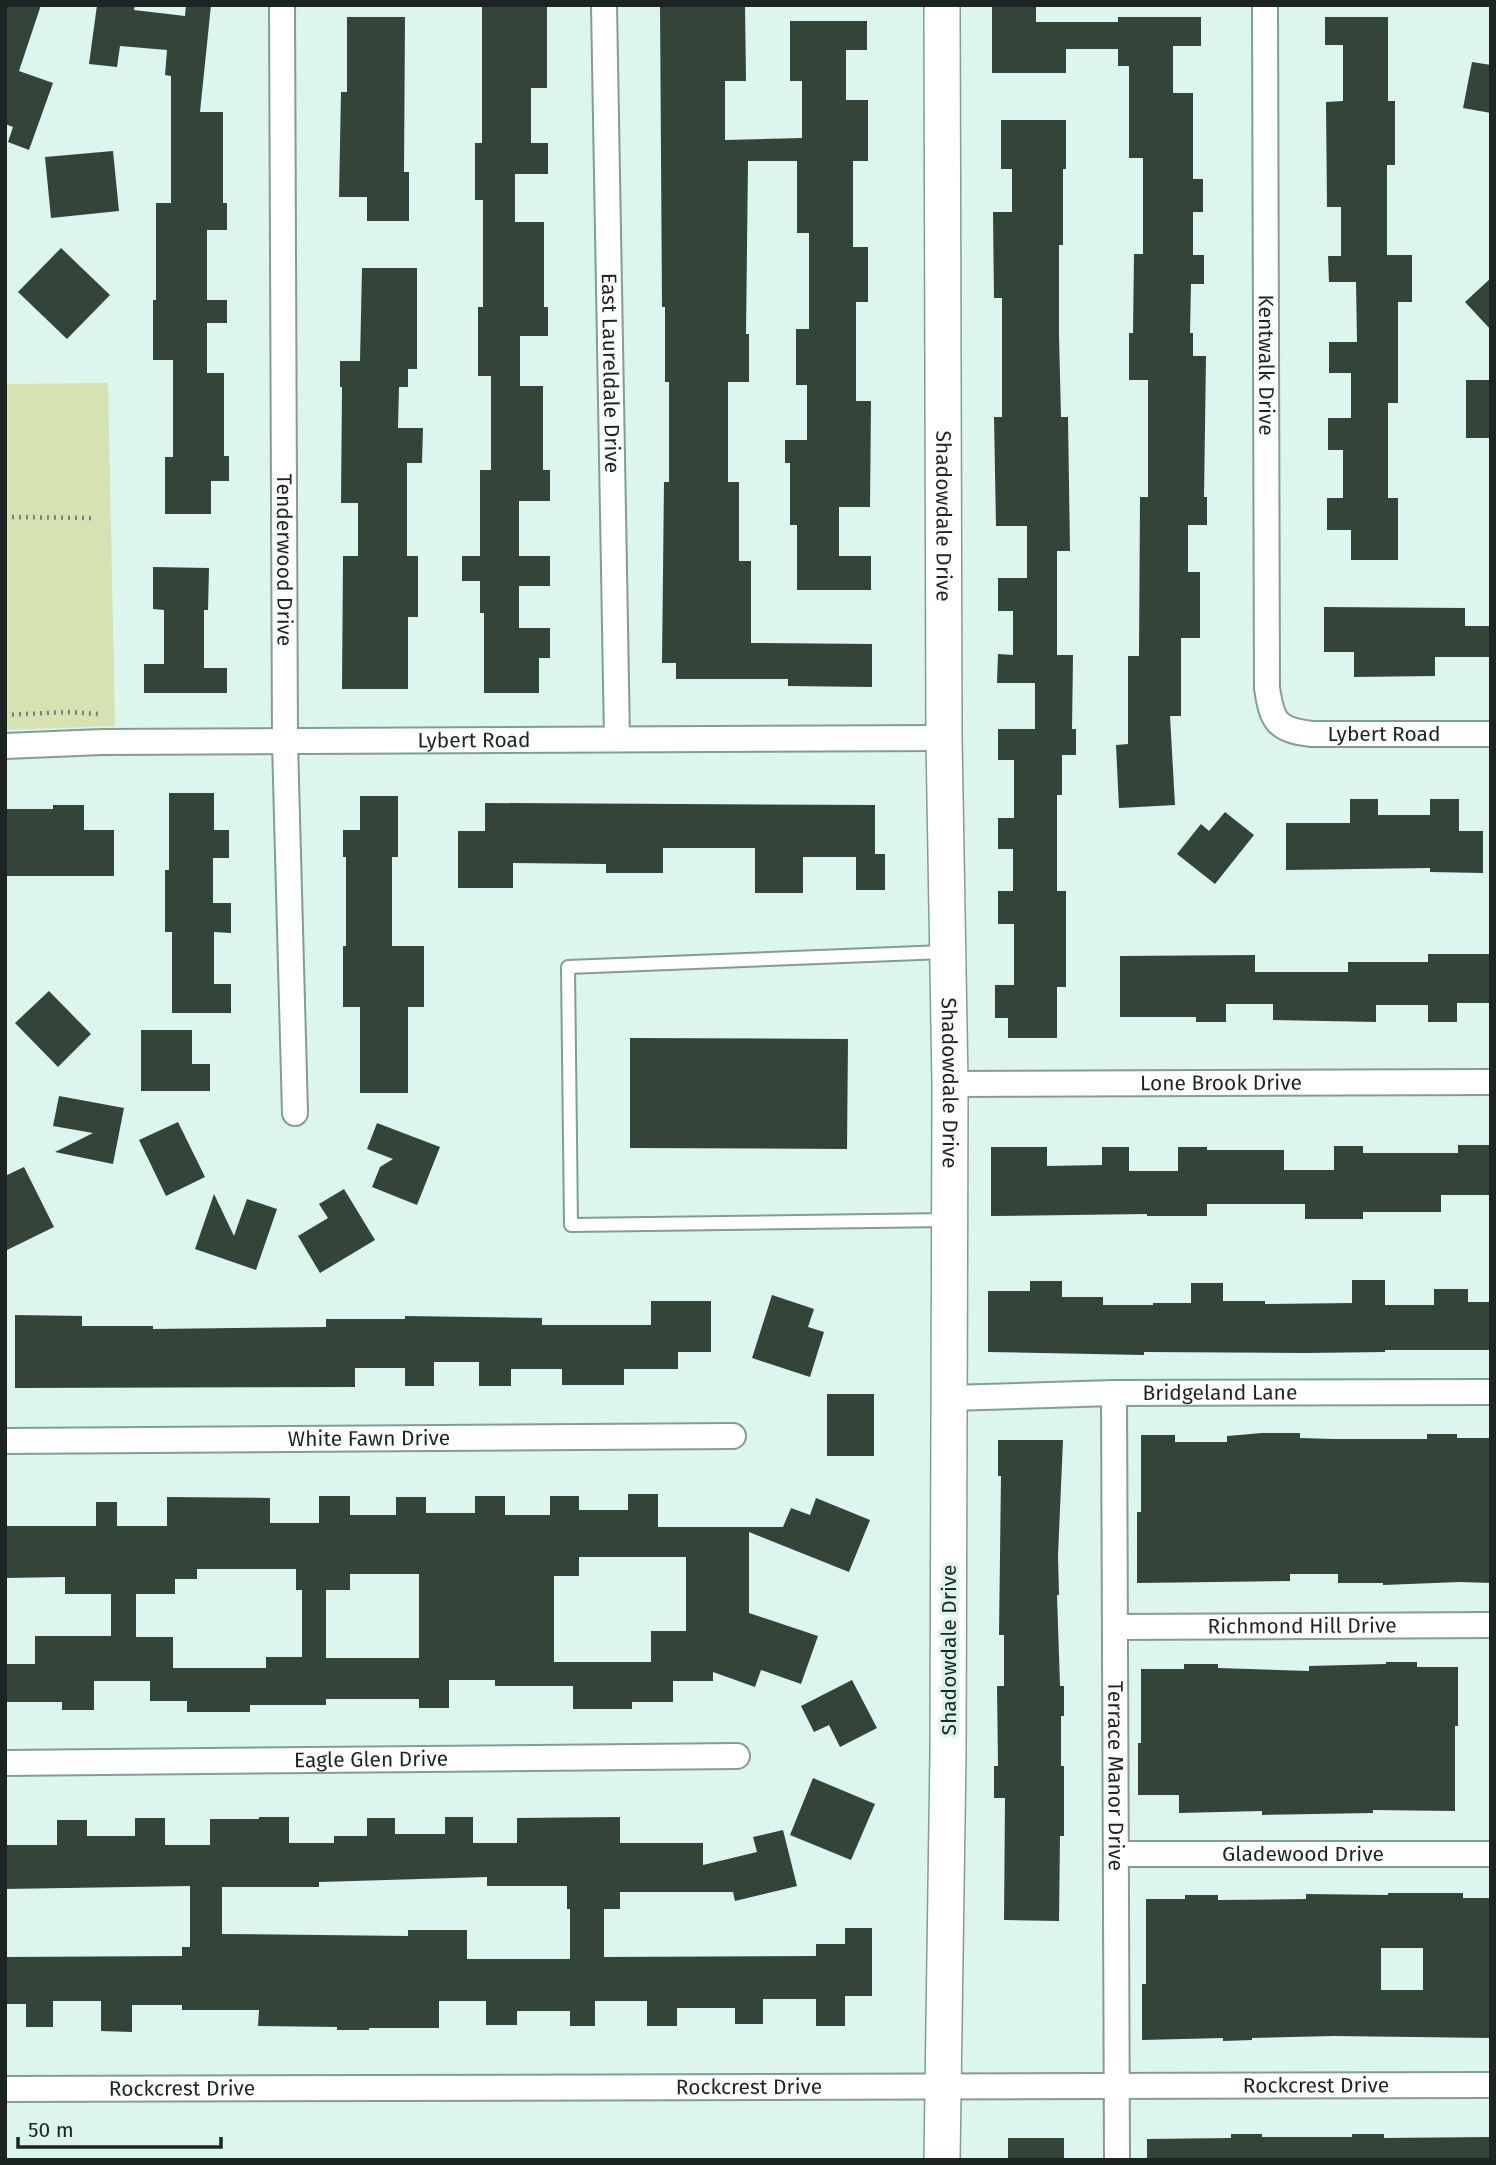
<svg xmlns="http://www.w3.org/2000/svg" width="1496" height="2165" font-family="'Fira Sans',sans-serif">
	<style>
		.green { fill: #d6e2b2 }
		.building { fill: #354438; fill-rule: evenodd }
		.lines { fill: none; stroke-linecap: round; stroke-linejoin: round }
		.lane-casing { stroke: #849b96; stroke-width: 16 }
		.street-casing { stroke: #849b96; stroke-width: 28 }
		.secondary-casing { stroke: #849b96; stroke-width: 38 }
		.path { stroke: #738480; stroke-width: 4.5; stroke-dasharray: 2 5; stroke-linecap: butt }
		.lane { stroke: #fff; stroke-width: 12 }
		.street { stroke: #fff; stroke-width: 24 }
		.secondary { stroke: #fff; stroke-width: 35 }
		.labels { text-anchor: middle; stroke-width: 7; stroke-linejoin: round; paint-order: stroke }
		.street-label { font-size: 21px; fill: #1c2523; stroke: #dcf5ef }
	</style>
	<rect width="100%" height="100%" fill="#dcf5ef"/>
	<path class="green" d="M108,383l7,343 -110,4v-346z"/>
	<path class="building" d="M5,5h36l-22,66 34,12 -24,67 -21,-8 5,-15 -8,-3z
		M97,5h38l-1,5 51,6 1,-11h25l-11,107h23v91h4v27h-20v70h20v23h-20v50h17v83h5v25h-18v33h-46v-57h8v-97h-20v-60h3v-97h15v-127l-6,-1 2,-25 -47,-4 -3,21 -28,-3z
		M482,5h65v83h-16v55h17v31h-33v48h29v85h4v29h-28v50h23v84h7v31h-31v55h31v30h-31v42h31v30h-11v35h-55v-80h-4v-32h-18v-25h18v-86h11v-94h-13v-69h5v-107h-8v-57h7z
		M660,5h85l1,76h-21v59l77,-2v-57h-12v-60h77v29h-21v50h22v61h-15v86h15v55h-12v99h15l-1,106h-31v49h32v34h-74v-65h-7v-62h-5v-23h22v-55h-11v-56h13v-96h-12v-72h-49l-2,173h3v48h-21v100h11v79h12v82l121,1v43l-84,-1v-7h-112v-16h-14l2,-181h5v-100h-4v-75h-3z
		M992,5h44v17h82v-5h83v29h-28v47h20v86h10v33h-10v43h11v29h-13l-1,49h3v23h13l-2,141h3v28h-19v47h12v66h-19v78h-11l5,89 -56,3 -3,-63 12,-1v-88h11l1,-159h8v-117h-19v-47h4l1,-79h9v-96h-14v-92h-11v-17h-52v24h-74z
		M347,17h58l-1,155h5v49h-42v-24h-28l2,-105h6z
		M1325,17h63v84h7v64h-8v90h25v47h-14v101h-10v95h10v62h-47v-30h-24v-32h16v-48h-15v-32h23v-45h-22v-31h28l-1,-60h-27l-1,-26h13v-49h-14l-1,-105 17,-1v-56h-18z
		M1472,62l19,3v48l-28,-5z
		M1001,120h65v49h-3v76h-4v91l2,81h7l2,134h-13v104h16l-1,74h4v26h-14v40h-5v96h9v96h-9v51h-49v-20h-13v-33h19v-61h-16v-33h15v-42h-15v-31h16v-58h-16v-31h37v-46h-38l1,-29 15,1v-44h-15v-33h29v-52h-31l-2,-109h8v-119h-8l-1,-86h19v-43h-11z
		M113,151l6,60 -68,7 -6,-61z
		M61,248l49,47 -43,44 -49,-47z
		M362,268h55v101h-9v18h-9l-1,41h25l-1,35h-15v93h11v61h-10v72h-66l1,-133h15v-53h-17l1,-116h-2v-26h20z
		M1491,278v52l-26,-28z
		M1466,380h25v58h-25z
		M153,567l56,1 -1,42h-4v58h23v25h-83v-29h20v-54l-11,-1z
		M1324,607l141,1v18h26v31h-56v19l-81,1v-25h-30z
		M169,793h45v37h15v28h-16v45h18v30l-17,-1v52h17v29h-59v-81h-7v-62h4z
		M360,796h38v61h-6v89h32v61h-16v86h-48v-86h-17v-61h3v-89h-3v-27h17z
		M1350,799h28v16h52v-16h29v32h24v42l-53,-1v-4l-144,2v-47h64z
		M485,803l390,2v49h10v36h-29v-33h-53v36h-48v-45h-92v25h-57v-9l-93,-1v25h-55v-57h27z
		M53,805h31v25h30v46h-109v-67h48z
		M1225,812l29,23 -39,49 -38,-30 24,-30 8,7z
		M1428,954h61v49h-32v19h-29v-17h-52v17l-103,-2v-16h-47v18h-30v-5h-76v-61l135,-1v17h93v-10h80z
		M49,991l42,43 -33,33 -43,-44z
		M141,1030h51v34h18v27h-69z
		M630,1038l218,1 -1,110 -217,-1z
		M59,1096l65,12 -11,56 -58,-12 38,-19 -40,-7z
		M178,1122l27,55 -39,19 -27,-56z
		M377,1123l63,24 -23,58 -45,-18 8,-20 13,-8 -26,-10z
		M1458,1145h33v50h-50v17h-78v7h-58v-15h-98v12h-60v-2l-156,2v-69h56v19l55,-1v-18h27v24h49v-24h29v3h77v20h50v-24h29v7h95z
		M24,1167l30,60 -49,24v-75z
		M344,1189l31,51 -55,33 -22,-37 30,-18 -9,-14z
		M214,1194l20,42 13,-37 30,10 -21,61 -61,-21z
		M1352,1280h33v25h49v-16h34v13h23v48h-106v2l-80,1 -161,-1v3l-156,-3v-61h42v-10h32v16h41v8h50v-2h38v-20h32v18h42v3l87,-1z
		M772,1295l42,14 -6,18 16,5 -14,45 -58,-19z
		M651,1301h60v51h-33v17h-54v16h-62v-16h-51v17h-32v-24h-45v24h-29v-18h-50v19l-340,1v-73l67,1v10h71v3l173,-2v-8h79v-3l137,2v7h109z
		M827,1394h47v62h-47z
		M1262,1433h38v5l33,1h94v-5h30v4h34v145l-31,-1 -77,3v-2h-45v-9h-48v7l-153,2v-71h4v-77h34v7h52v-6z
		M998,1440h65l-5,116 1,39h-2l3,91h4v30h-3v50h3v70h-4l-1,85 -55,-1 1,-122h-11v-32h4l-1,-80h7v-51h-5l2,-159h-3z
		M628,1494h30v33h125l8,-19 19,7 6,-17 54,22 -21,52 -100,-40v81l69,23 -17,48 -40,-14 -6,17 -42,-15v9h-40v21h-41v7h-59v-23h-78v-6h-46v28h-30v-9h-93v6h-76v7h-63v-11h-37v-20h-56v29h-32v-8h-57v-38h30v-28h76v-42h-46v-17l-60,1v-52h91v-24h21v24h50v-29l103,1v25h49v-27h31v19h46v-18h30v16h49v-17h30v19h45v-19h29v14h49zM579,1557h107v74h-35v31h-97v-86h25zM197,1569h99v21h6v67h-36v11h-93v-31h-37v-43h39v-15h22zM350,1574h69v84h-93v-68h24z
		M1386,1662h31v5h41v59h-3v85l-82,-1v3l-111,2v-4l-83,2v-18h-41v-52h3v-74h43v-5h34v4l91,3v-5l77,-2z
		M852,1680l25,48 -37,19 -11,-22 -15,7 -13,-26z
		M813,1778l62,26 -24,56 -61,-25z
		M259,1817h30v26h45v-7h33v-18h28v16h50v-17h28v26h44v-25l103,-1v26h83v22l54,-13 -4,-15 30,-7 14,56 -62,15 -2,-9h-113v17h-16v48l212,-1v-12h29v-16h27v68h-27v30h-29v-27h-53v25h-28v-16h-58v18h-30v-25h-52v25h-25v-15h-53v14h-31v-24h-47v27h-70v2h-32v-3l-79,-1 1,-16h-77v-5h-50v27l-31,-1v-30h-48v26h-27v-23h-21v-47l177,-1v-9h8v-61l-185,3v-44h52v-25h30v16h48v-18h30v27h45v-26h49zM487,1877v9h80v23h3v50h-103v-29h-59v6l-186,-2v-47h97v-5z
		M1388,1893h75v5h28v140l-157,-2 -82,2v2l-29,1v-3l-81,2v-56h4v-85h39v-4h33v5l88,-1v-5l82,1zM1381,1948h42v42h-42z
		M1231,2134h31v3h90v-3h32v4l107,-1v23h-344v-21l84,-1z
		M1008,2138h56v22h-56z"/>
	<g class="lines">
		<g class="lane-casing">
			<path id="lane" d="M944,952l-376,15 3,258 376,-5"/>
		</g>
		<g class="street-casing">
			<g id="street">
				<path id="s1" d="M282,5l3,738 10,370"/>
				<path id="s2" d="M604,5l13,734"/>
				<path id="s3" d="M1265,5l2,683c5,34 10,42 45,46h179"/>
				<path id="s4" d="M5,746l97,-4 842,-4"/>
				<path id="s5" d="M950,1084l541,-2"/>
				<path id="s6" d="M1114,1393l3,767"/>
				<path id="s7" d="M949,1398l165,-5 377,-1"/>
				<path id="s8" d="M5,1441l728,-5"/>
				<path id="s9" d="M1115,1627l376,-2"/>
				<path id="s10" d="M5,1763l732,-7"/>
				<path id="s11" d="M1116,1854h375"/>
				<path id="s12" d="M5,2089l1486,-4"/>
			</g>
		</g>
		<g class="secondary-casing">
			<g id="secondary">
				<path id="s13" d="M942,5l2,733 6,346 -2,669 -6,407"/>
			</g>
		</g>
		<path class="path" d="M5,517l90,1
			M5,715l61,-3 33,2"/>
		<use href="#lane" class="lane"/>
		<use href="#street" class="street"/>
		<use href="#secondary" class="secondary"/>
	</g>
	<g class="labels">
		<g class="street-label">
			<text dy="7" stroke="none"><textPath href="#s3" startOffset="360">Kentwalk Drive</textPath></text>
			<text dy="7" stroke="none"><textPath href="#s2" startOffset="368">East Laureldale Drive</textPath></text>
			<text dy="7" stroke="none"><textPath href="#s13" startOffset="511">Shadowdale Drive</textPath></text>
			<text dy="7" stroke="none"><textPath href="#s1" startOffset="555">Tenderwood Drive</textPath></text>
			<text dy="7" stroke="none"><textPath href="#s3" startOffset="828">Lybert Road</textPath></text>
			<text dy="7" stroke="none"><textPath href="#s4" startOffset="469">Lybert Road</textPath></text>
			<text dy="7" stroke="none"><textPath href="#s13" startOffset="1078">Shadowdale Drive</textPath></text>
			<text dy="7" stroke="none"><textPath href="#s5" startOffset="271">Lone Brook Drive</textPath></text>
			<text dy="7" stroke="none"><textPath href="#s7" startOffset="271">Bridgeland Lane</textPath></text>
			<text dy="7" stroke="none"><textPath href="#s8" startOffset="364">White Fawn Drive</textPath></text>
			<text dy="7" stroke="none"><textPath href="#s9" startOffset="187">Richmond Hill Drive</textPath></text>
			<text transform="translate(949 1650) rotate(-90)" y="7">Shadowdale Drive</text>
			<text dy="7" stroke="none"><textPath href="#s10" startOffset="366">Eagle Glen Drive</textPath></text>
			<text dy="7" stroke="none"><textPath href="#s6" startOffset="383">Terrace Manor Drive</textPath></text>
			<text dy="7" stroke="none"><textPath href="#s11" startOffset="187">Gladewood Drive</textPath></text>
			<text dy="7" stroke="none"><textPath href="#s12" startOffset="1311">Rockcrest Drive</textPath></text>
			<text dy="7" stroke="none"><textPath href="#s12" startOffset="744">Rockcrest Drive</textPath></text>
			<text dy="7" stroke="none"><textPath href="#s12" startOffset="177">Rockcrest Drive</textPath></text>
		</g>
	</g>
	<rect width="1496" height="2165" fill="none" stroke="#1c2523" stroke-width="14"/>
	<path d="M18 2137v10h203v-10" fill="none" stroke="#1c2523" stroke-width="3.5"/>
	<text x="28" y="2137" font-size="21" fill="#1c2523" stroke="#dcf5ef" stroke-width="5" paint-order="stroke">50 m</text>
</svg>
